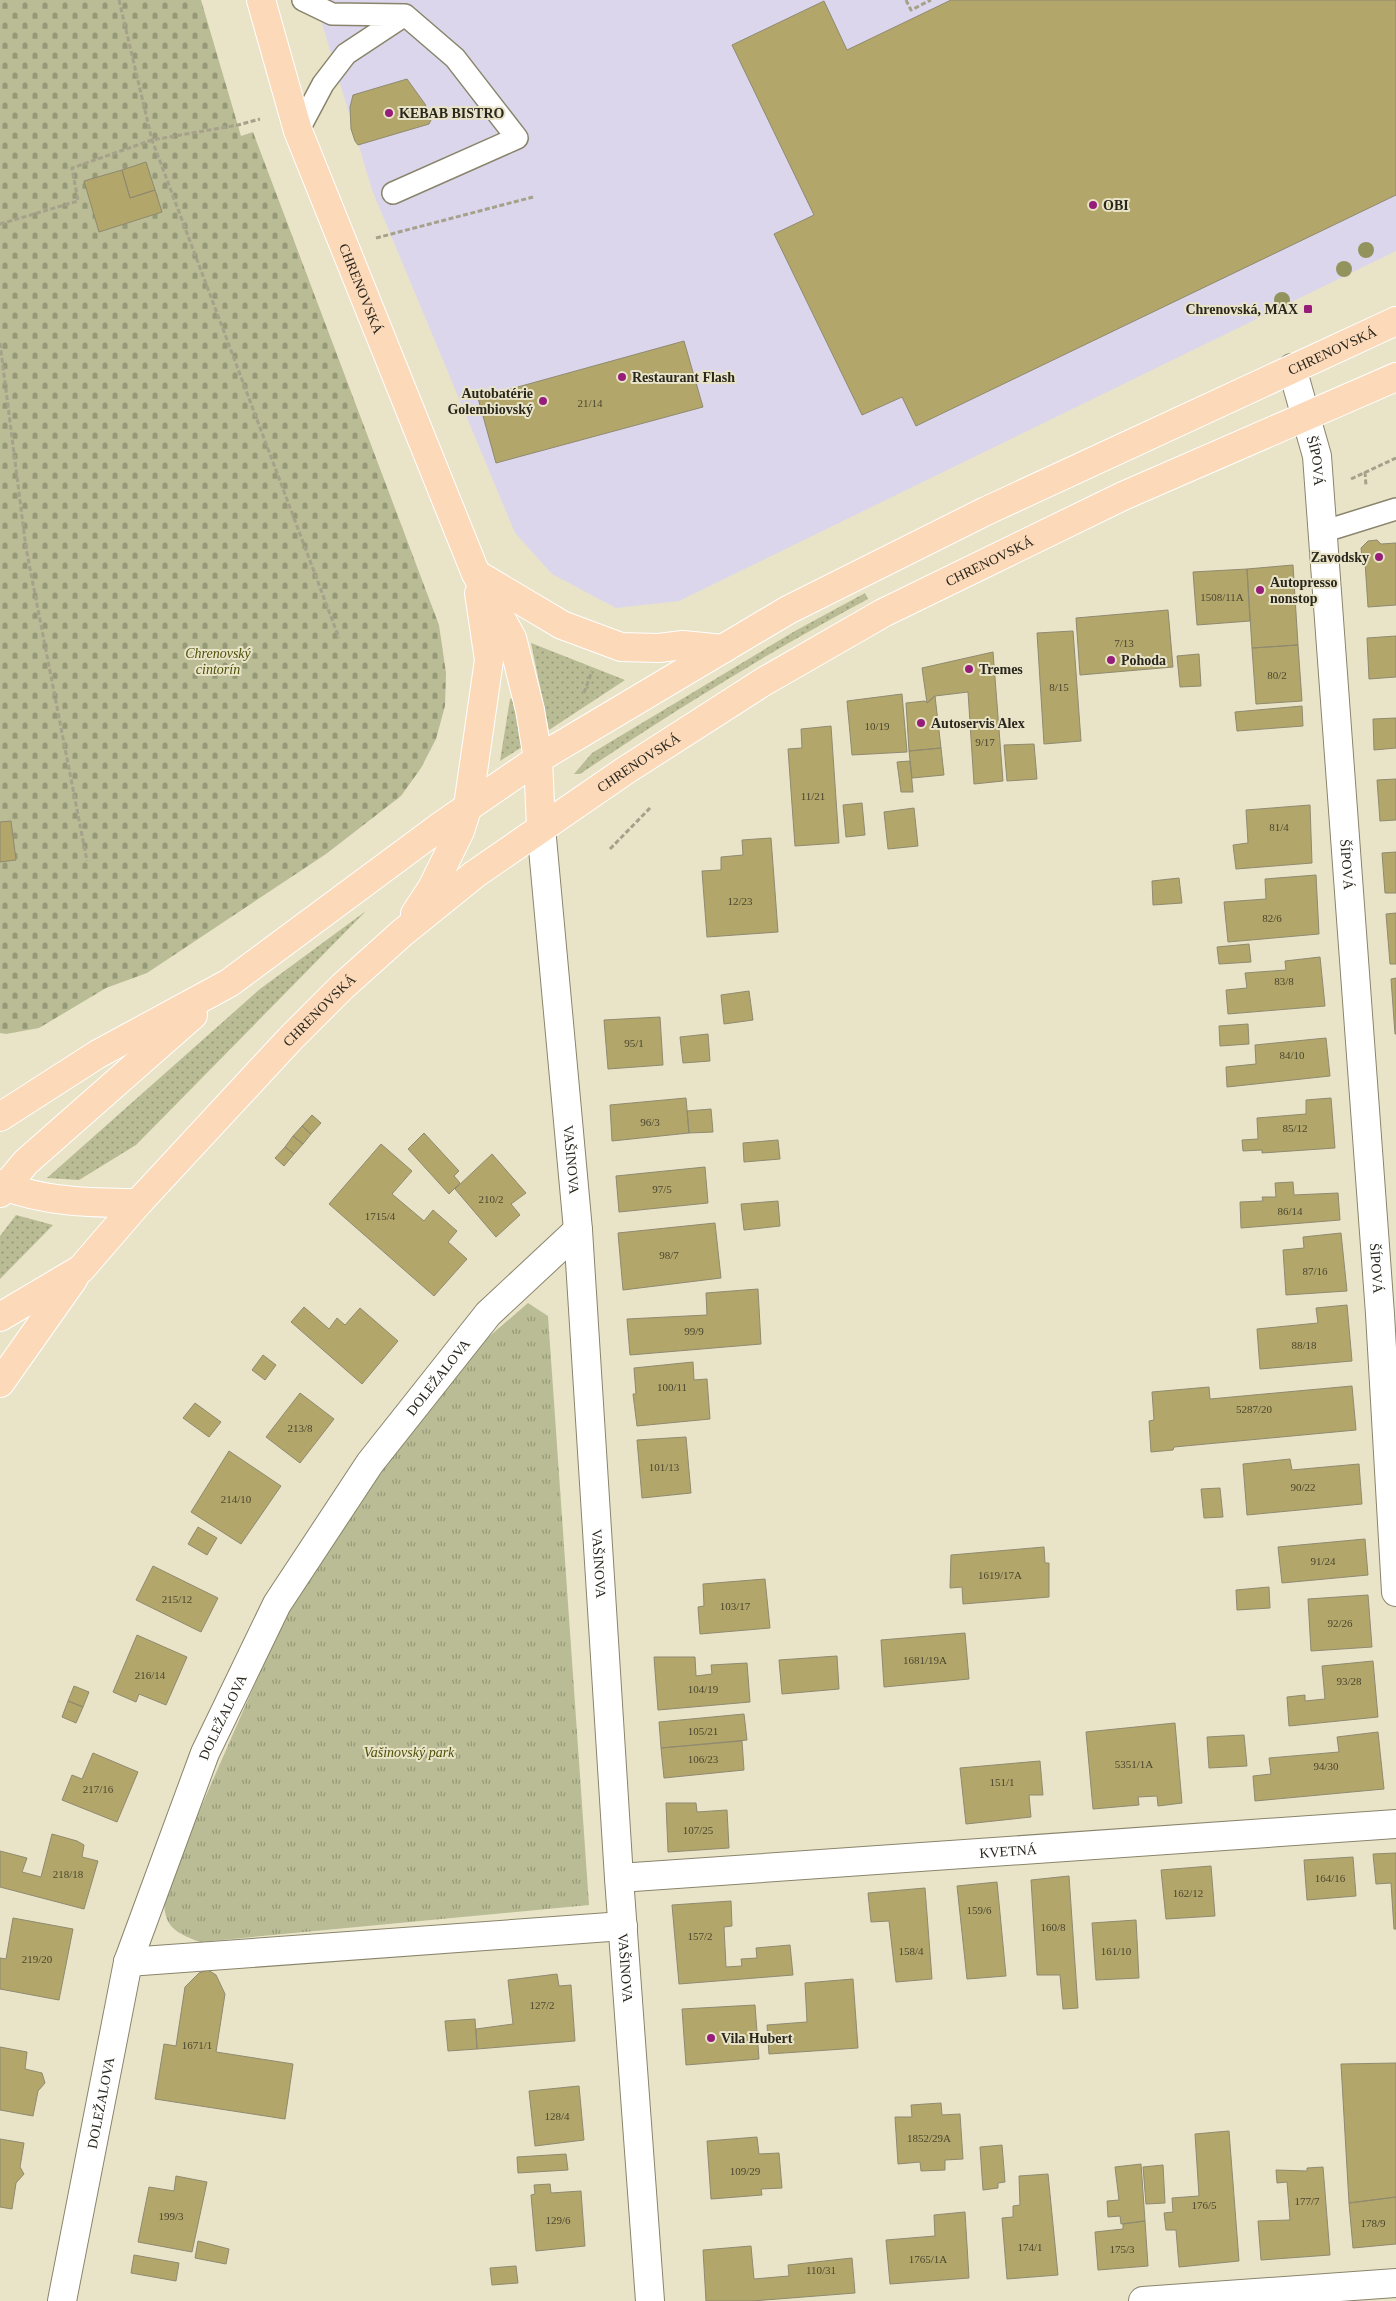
<svg xmlns="http://www.w3.org/2000/svg" width="1396" height="2301" font-family="'Times New Roman',serif">
	<style>
		.commercial { fill: #dbd6eb }
		.grass { fill: url(#grass-dots) }
		.cemetery { fill: url(#cemetery-stones) }
		.park { fill: url(#park-tufts) }
		.building { fill: #b2a66a; stroke: #8f8a70 }
		.lines { fill: none; stroke-linecap: round; stroke-linejoin: round }
		.service-casing { stroke: #89846b; stroke-width: 24 }
		.minor-casing { stroke: #89846b; stroke-width: 30 }
		.primary-casing { stroke: #fff; stroke-width: 30 }
		.path { stroke: #a5a18b; stroke-width: 3; stroke-dasharray: 5 2.5; stroke-linecap: butt }
		.service { stroke: #fff; stroke-width: 21 }
		.minor { stroke: #fff; stroke-width: 28 }
		.primary { stroke: #fcd9b9; stroke-width: 28 }
		.tree { fill: #93935e }
		.poi-dot { fill: #961e7a; stroke: #e9e4c8; stroke-width: 2 }
		.labels { text-anchor: middle; stroke-width: 4; stroke-linejoin: round; paint-order: stroke }
		.number-label { font-size: 11px; fill: #4b4730 }
		.poi-label { font-size: 14px; font-weight: bold; fill: #29271d; stroke: #e9e4c8; text-anchor: start }
		.street-label { font-size: 14px; fill: #29271d; stroke: #e9e4c8 }
		.park-label { font-size: 14px; font-style: italic; fill: #4d5007; stroke: #e9e4c8 }
	</style>
	<defs>
		<pattern id="grass-dots" width="8" height="8" patternUnits="userSpaceOnUse" patternTransform="scale(1.25)"><rect width="8" height="8" fill="#b9bc94"/><path d="M2 2h.1M6 6h.1" fill="none" stroke="#969978" stroke-width="1.8" stroke-linecap="round"/></pattern>
		<pattern id="cemetery-stones" width="16" height="16" patternUnits="userSpaceOnUse" patternTransform="scale(1.25)"><rect width="16" height="16" fill="#b9bc94"/><path d="M2 7V4a2 2 0 0 1 4 0v3zM10 15v-3a2 2 0 0 1 4 0v3z" fill="#969978"/></pattern>
		<pattern id="park-tufts" width="24" height="20" patternUnits="userSpaceOnUse" patternTransform="scale(1.25)"><rect width="24" height="20" fill="#b9bc94"/><path d="M3 7l-1-3M5 7V3M7 7l1-3M15 17l-1-3M17 17v-4M19 17l1-3" fill="none" stroke="#969978"/></pattern>
	</defs>
	<rect width="100%" height="100%" fill="#e9e4c8"/>
	<path class="commercial" d="M315,0h1081v251l-717,350 -63,7 -64,-34 -37,-41 -143,-343z"/>
	<path class="grass" d="M865,593l3,6c-99,53 -195,112 -288,175h-6l18,-21 203,-122z
		M531,643l94,37 -76,50z
		M516,697l9,48 -25,16 10,-62z
		M366,911l-230,234 -57,35 -32,-2 213,-189z
		M16,1215l37,10 -53,54v-43z"/>
	<path class="cemetery" d="M0,0h201l40,136 12,-4 186,493 7,48 -1,33 -9,33 -15,29 -20,28 -75,58 -179,119 -41,15 -67,40 -33,6 -6,-1z"/>
	<path class="park" d="M528,1303l20,13 41,589 -389,37c-30,-11 -37,-18 -36,-50l110,-252 50,-93 147,-195z"/>
	<path class="building" d="M951,0h445v195l-480,231 -14,-29 -40,18 -88,-181 40,-19 -82,-170 92,-44 23,49z
		M407,79l18,25 6,16 -2,4 -71,21 -3,-4 -4,-12 -1,-22 3,-12z
		M146,162l9,28 -25,8 -8,-28z
		M122,170l8,28 25,-8 7,22 -63,20 -15,-51z
		M684,341l19,66 -207,56 -18,-65z
		M1377,540l4,4 15,-1v62l-28,2 -3,-45 -3,-4 -1,-10 7,-7z
		M1293,565l5,80 -46,3 -5,-79z
		M1247,569l3,52 -53,4 -4,-53z
		M1168,610l5,57 -93,8 -4,-57z
		M1073,631l8,110 -37,3 -7,-111z
		M1396,636v41l-27,2 -2,-41z
		M1298,645l4,56 -46,3 -4,-56z
		M993,652l10,129 -29,3 -6,-92 -33,4 -8,7 -5,-35z
		M1199,654l2,32 -21,1 -3,-31z
		M902,694l5,58 -55,3 -5,-54z
		M935,696l6,52 -32,3 -3,-48 19,-2 2,2z
		M1302,706l1,20 -66,5 -2,-19z
		M1396,718v30l-22,2 -1,-31z
		M831,726l8,117 -44,3 -7,-97 14,-1 -1,-19z
		M1034,744l3,35 -30,2 -3,-36z
		M941,748l3,27 -32,3 -3,-27z
		M910,761l3,31h-12l-4,-30z
		M1396,779v41l-16,1 -3,-41z
		M862,803l3,32 -19,2 -3,-32z
		M1310,805l2,58 -76,6 -3,-24 15,-2 -2,-33z
		M914,808l4,38 -30,3 -4,-37z
		M11,821l5,39 -16,2v-40z
		M771,838l7,94 -71,5 -5,-66 19,-1v-13l22,-2 -1,-15z
		M1396,852v41h-11l-3,-40z
		M1316,875l3,59 -91,8 -4,-40 42,-3 -1,-20z
		M1179,878l3,25 -29,2 -1,-24z
		M1396,913v51h-6l-4,-50z
		M1249,944l2,18 -32,2 -2,-17z
		M1320,957l5,49 -97,8 -2,-24 21,-2 -2,-15 41,-3 -1,-9z
		M1396,978v56h-1l-4,-55z
		M749,991l4,29 -29,4 -3,-29z
		M660,1017l3,48 -55,4 -4,-49z
		M1248,1024l1,20 -29,2 -1,-20z
		M708,1034l2,27 -27,2 -3,-26z
		M1326,1038l4,38 -103,11 -1,-20 30,-3 -1,-19z
		M686,1098l3,35 -77,8 -2,-36z
		M1331,1098l4,50 -73,5v-3l-19,1 -1,-11 16,-1 -1,-21 49,-4v-14z
		M711,1109l2,23 -24,1 -2,-22z
		M312,1115l9,8 -10,11 -9,-8z
		M302,1126l9,8 -8,10 -10,-8z
		M424,1133l35,38 -5,5 6,7 -11,11 -41,-45z
		M293,1136l10,8 -9,10 -9,-7z
		M778,1140l2,19 -36,3 -1,-19z
		M381,1144l31,27 -20,23 32,27 9,-11 24,21 -9,11 19,17 -33,37 -105,-92z
		M285,1147l9,7 -10,12 -9,-8z
		M492,1154l34,39 -15,11 9,11 -24,22 -41,-48z
		M705,1167l3,36 -89,9 -3,-36z
		M1293,1182l1,13 44,-2 2,27 -99,8 -1,-26 23,-1 -1,-4h14l-1,-14z
		M778,1201l2,25 -36,4 -3,-26z
		M715,1223l6,55 -98,12 -5,-57z
		M1341,1233l6,58 -61,4 -3,-45 21,-2 -1,-11z
		M758,1289l3,55 -131,11 -3,-36 80,-4 -1,-22z
		M1347,1305l5,56 -92,8 -3,-40 61,-6 -2,-15z
		M304,1307l25,22 8,-11 8,7 15,-17 38,33 -36,43 -71,-62z
		M263,1355l13,10 -11,15 -13,-10z
		M693,1362l1,18 13,-1 3,40 -73,7 -4,-32h3l-2,-26z
		M1352,1386l4,44 -182,17 -1,3 -22,2 -2,-31 5,-1 -2,-28 57,-5 1,12z
		M300,1393l34,26 -34,44 -34,-26z
		M195,1403l26,19 -12,15 -26,-19z
		M686,1437l5,56 -49,5 -5,-58z
		M229,1451l52,35 -40,58 -50,-32z
		M1290,1459l2,11 67,-6 3,40 -115,11 -4,-51z
		M1220,1488l3,29 -19,1 -3,-29z
		M198,1527l19,11 -10,17 -19,-11z
		M1365,1539l3,36 -86,8 -4,-36z
		M1044,1547l1,16h4v34l-86,7 -1,-17 -12,1 1,-33z
		M153,1566l65,32 -17,34 -65,-32z
		M765,1579l5,49 -70,6 -2,-27 6,-1 -1,-22z
		M1269,1587l1,21 -33,2 -1,-20z
		M1368,1595l4,52 -61,4 -3,-52z
		M965,1633l4,46 -85,8 -3,-47z
		M137,1635l50,22 -21,48 -27,-11 -3,8 -23,-10z
		M837,1656l2,33 -57,5 -3,-34z
		M654,1657h41l1,19 16,-2 -1,-9 36,-2 3,39 -92,8z
		M1373,1661l5,56 -89,9 -2,-29 18,-2v6l20,-2 -3,-33z
		M74,1686l15,6 -6,15 -15,-6z
		M68,1701l15,6 -7,16 -14,-6z
		M744,1714l3,26 -86,8 -2,-26z
		M1175,1723l7,80 -24,3 -1,-10 -19,1 1,8 -46,4 -7,-77z
		M1378,1732l6,57 -129,12 -2,-25 18,-2 -2,-16 70,-6 -2,-15z
		M1244,1735l3,31 -38,2 -2,-31z
		M742,1741l2,29 -80,8 -3,-30z
		M93,1753l45,19 -21,50 -55,-22 10,-25 10,4z
		M1040,1761l3,34h-14l2,22 -65,7 -6,-56z
		M666,1803h30l1,9 30,-2 2,38 -61,4z
		M52,1834l25,7 7,4 -2,12 16,4 -14,48 -84,-22v-36l27,7 -5,14 19,5z
		M1396,1853v76h-2l-3,-46 -15,1 -3,-30z
		M1353,1857l3,39 -49,4 -3,-40z
		M1211,1866l4,50 -49,3 -5,-49z
		M1069,1876l9,132 -15,1 -3,-34h-23l-6,-95z
		M997,1882l9,94 -39,3 -10,-93z
		M925,1888l7,91 -36,3 -7,-61 -18,1 -3,-29z
		M731,1901l1,25 -8,1 2,40 16,-1 -1,-7 16,-1 -1,-10 34,-3 3,30 -114,9 -7,-79z
		M13,1918l60,11 -14,71 -59,-11v-31l6,1z
		M1136,1920l3,58 -43,2 -4,-57z
		M208,1970l8,5 9,19 -9,58 77,12 -8,55 -130,-20 9,-55 12,2 9,-59 14,-14z
		M557,1974l2,12 12,-1 4,56 -98,8 -1,-20 37,-5 -5,-44z
		M853,1979l5,69 -89,6 -2,-29 40,-3 -2,-39z
		M755,2005l4,54 -73,6 -4,-56z
		M475,2019l2,30 -29,2 -3,-30z
		M0,2047l27,5 -2,17 17,4 3,10 -7,8 -5,25 -33,-6z
		M1396,2063v134l-47,6 -8,-139z
		M579,2086l5,54 -49,6 -6,-55z
		M941,2103l1,12 18,-1 3,45 -18,1v10l-24,1 -1,-9 -22,2 -3,-47h17l-1,-12z
		M1229,2131l10,130 -60,6 -3,-37h-10l-2,-17 9,-1 -1,-14 27,-2 -4,-62z
		M757,2137l2,17 20,-1 3,35 -21,1 1,6 -51,4 -4,-58z
		M0,2139l24,4 -4,24 4,7 -8,9 -4,26 -12,-2z
		M1002,2145l3,37 -7,1v5l-15,2 -3,-43z
		M566,2154l2,16 -50,3 -1,-16z
		M1141,2164l4,57 -24,3 -1,-8 -12,1 -1,-16 12,-1 -4,-33z
		M1163,2165l2,38 -19,1 -3,-37z
		M1323,2167l7,88 -69,5 -3,-39 32,-1 -3,-38 -10,1 -1,-13 31,1v-3z
		M1048,2174l10,101 -51,4 -5,-61 11,-1v-11l7,-1 -1,-29z
		M176,2176l31,6 -15,70 -54,-10 11,-55 25,4z
		M550,2184l1,9 30,-2 4,55 -49,5 -5,-56 4,-1 -1,-9z
		M1396,2197v47l-43,4 -4,-45z
		M965,2212l4,66 -79,6 -4,-44 49,-4 -1,-21z
		M1145,2221l3,45 -50,4 -3,-38 28,-3v-5z
		M198,2241l31,8 -3,15 -31,-6z
		M751,2246l3,33 35,-3 -1,-11 64,-7 3,35 -103,8h-46l-3,-51z
		M134,2255l45,8 -3,18 -45,-8z
		M516,2266l2,17 -26,2 -2,-17z"/>
	<g class="lines">
		<g class="service-casing">
			<path id="service" d="M303,0l29,14 73,1 50,43 62,80 -124,55
				M298,131l25,-47 23,-30 59,-39
				M1322,532l74,-23"/>
		</g>
		<g class="minor-casing">
			<g id="minor">
				<path id="s1" d="M1292,368l25,88 63,858 16,278"/>
				<path id="s2" d="M541,827l37,403 41,648 31,423"/>
				<path id="s3" d="M619,1878l777,-54"/>
				<path d="M128,1962l495,-36"/>
				<path id="s4" d="M62,2301l66,-339 77,-209 72,-149 93,-141 118,-149 90,-84"/>
				<path d="M1143,2301l253,-18"/>
			</g>
		</g>
		<g class="primary-casing">
			<g id="primary">
				<path id="s5" d="M261,0l37,131 178,443 36,64 18,72 8,49 3,68"/>
				<path d="M478,575l84,50 59,22 38,1 24,-3 40,4"/>
				<path d="M415,914l17,-26 28,-57 8,-25 21,-146 -10,-67"/>
				<path id="s6" d="M0,1117l98,-63 131,-71 213,-158 96,-66 250,-149 198,-99 410,-190"/>
				<path d="M0,1184c41,18 93,19 138,19"/>
				<path d="M0,1193l26,-31 167,-147"/>
				<path id="s7" d="M0,1317l81,-48 57,-66 152,-164 53,-53 59,-53 73,-59 151,-104 137,-88 120,-69 240,-117 273,-119"/>
				<path d="M0,1383l74,-105"/>
			</g>
		</g>
		<path class="path" d="M119,0l33,140 187,498
			M906,0l5,10 20,-10
			M0,224l78,-23 -6,-33 80,-28 86,-15 22,-6
			M376,238l157,-41
			M0,343l26,205 61,313
			M1365,472l1,14
			M1351,479l45,-21
			M584,693l8,-22
			M610,849l40,-41"/>
		<use href="#service" class="service"/>
		<use href="#minor" class="minor"/>
		<use href="#primary" class="primary"/>
	</g>
	<g class="tree">
		<circle cx="1366" cy="250" r="8"/>
		<circle cx="1344" cy="269" r="8"/>
		<circle cx="1282" cy="300" r="8"/>
	</g>
	<g class="poi-dot">
		<circle cx="389" cy="113" r="5"/>
		<circle cx="1093" cy="205" r="5"/>
		<rect x="1303" y="304" width="10" height="10" rx="2.5"/>
		<circle cx="622" cy="377" r="5"/>
		<circle cx="543" cy="401" r="5"/>
		<circle cx="1379" cy="557" r="5"/>
		<circle cx="1260" cy="590" r="5"/>
		<circle cx="1111" cy="660" r="5"/>
		<circle cx="969" cy="669" r="5"/>
		<circle cx="921" cy="723" r="5"/>
		<circle cx="711" cy="2038" r="5"/>
	</g>
	<g class="labels">
		<g class="number-label">
			<text x="590" y="407">21/14</text>
			<text x="1222" y="601">1508/11A</text>
			<text x="1124" y="647">7/13</text>
			<text x="1277" y="679">80/2</text>
			<text x="1059" y="691">8/15</text>
			<text x="877" y="730">10/19</text>
			<text x="985" y="746">9/17</text>
			<text x="813" y="800">11/21</text>
			<text x="1279" y="831">81/4</text>
			<text x="740" y="905">12/23</text>
			<text x="1272" y="922">82/6</text>
			<text x="1284" y="985">83/8</text>
			<text x="634" y="1047">95/1</text>
			<text x="1292" y="1059">84/10</text>
			<text x="650" y="1126">96/3</text>
			<text x="1295" y="1132">85/12</text>
			<text x="662" y="1193">97/5</text>
			<text x="491" y="1203">210/2</text>
			<text x="1290" y="1215">86/14</text>
			<text x="380" y="1220">1715/4</text>
			<text x="669" y="1259">98/7</text>
			<text x="1315" y="1275">87/16</text>
			<text x="694" y="1335">99/9</text>
			<text x="1304" y="1349">88/18</text>
			<text x="672" y="1391">100/11</text>
			<text x="1254" y="1413">5287/20</text>
			<text x="300" y="1432">213/8</text>
			<text x="664" y="1471">101/13</text>
			<text x="1303" y="1491">90/22</text>
			<text x="236" y="1503">214/10</text>
			<text x="1323" y="1565">91/24</text>
			<text x="1000" y="1579">1619/17A</text>
			<text x="177" y="1603">215/12</text>
			<text x="735" y="1610">103/17</text>
			<text x="1340" y="1627">92/26</text>
			<text x="925" y="1664">1681/19A</text>
			<text x="150" y="1679">216/14</text>
			<text x="1349" y="1685">93/28</text>
			<text x="703" y="1693">104/19</text>
			<text x="703" y="1735">105/21</text>
			<text x="703" y="1763">106/23</text>
			<text x="1134" y="1768">5351/1A</text>
			<text x="1326" y="1770">94/30</text>
			<text x="1002" y="1786">151/1</text>
			<text x="98" y="1793">217/16</text>
			<text x="698" y="1834">107/25</text>
			<text x="68" y="1878">218/18</text>
			<text x="1330" y="1882">164/16</text>
			<text x="1188" y="1897">162/12</text>
			<text x="979" y="1914">159/6</text>
			<text x="1053" y="1931">160/8</text>
			<text x="700" y="1940">157/2</text>
			<text x="911" y="1955">158/4</text>
			<text x="1116" y="1955">161/10</text>
			<text x="37" y="1963">219/20</text>
			<text x="542" y="2009">127/2</text>
			<text x="197" y="2049">1671/1</text>
			<text x="557" y="2120">128/4</text>
			<text x="929" y="2142">1852/29A</text>
			<text x="745" y="2175">109/29</text>
			<text x="1307" y="2205">177/7</text>
			<text x="1204" y="2209">176/5</text>
			<text x="171" y="2220">199/3</text>
			<text x="558" y="2224">129/6</text>
			<text x="1373" y="2227">178/9</text>
			<text x="1030" y="2251">174/1</text>
			<text x="1122" y="2253">175/3</text>
			<text x="928" y="2263">1765/1A</text>
			<text x="821" y="2274">110/31</text>
		</g>
		<g class="poi-label">
			<text x="399" y="118">KEBAB BISTRO</text>
			<text x="1103" y="210">OBI</text>
			<text x="1298" y="314" text-anchor="end">Chrenovská, MAX</text>
			<text x="632" y="382">Restaurant Flash</text>
			<text x="533" y="398" text-anchor="end">Autobatérie<tspan x="533" dy="16">Golembiovský</tspan></text>
			<text x="1369" y="562" text-anchor="end">Zavodsky</text>
			<text x="1270" y="587">Autopresso<tspan x="1270" dy="16">nonstop</tspan></text>
			<text x="1121" y="665">Pohoda</text>
			<text x="979" y="674">Tremes</text>
			<text x="931" y="728">Autoservis Alex</text>
			<text x="721" y="2043">Vila Hubert</text>
		</g>
		<g class="street-label">
			<text dy="5" stroke="none"><textPath href="#s5" startOffset="306">CHRENOVSKÁ</textPath></text>
			<text dy="5" stroke="none"><textPath href="#s6" startOffset="1541">CHRENOVSKÁ</textPath></text>
			<text dy="5" stroke="none"><textPath href="#s1" startOffset="96">ŠÍPOVÁ</textPath></text>
			<text dy="5" stroke="none"><textPath href="#s7" startOffset="1256">CHRENOVSKÁ</textPath></text>
			<text dy="5" stroke="none"><textPath href="#s7" startOffset="851">CHRENOVSKÁ</textPath></text>
			<text dy="5" stroke="none"><textPath href="#s1" startOffset="501">ŠÍPOVÁ</textPath></text>
			<text dy="5" stroke="none"><textPath href="#s7" startOffset="446">CHRENOVSKÁ</textPath></text>
			<text dy="5" stroke="none"><textPath href="#s2" startOffset="334">VAŠINOVA</textPath></text>
			<text dy="5" stroke="none"><textPath href="#s1" startOffset="906">ŠÍPOVÁ</textPath></text>
			<text dy="5" stroke="none"><textPath href="#s4" startOffset="1012">DOLEŽALOVA</textPath></text>
			<text dy="5" stroke="none"><textPath href="#s2" startOffset="739">VAŠINOVA</textPath></text>
			<text dy="5" stroke="none"><textPath href="#s4" startOffset="608">DOLEŽALOVA</textPath></text>
			<text dy="5" stroke="none"><textPath href="#s3" startOffset="390">KVETNÁ</textPath></text>
			<text dy="5" stroke="none"><textPath href="#s2" startOffset="1144">VAŠINOVA</textPath></text>
			<text dy="5" stroke="none"><textPath href="#s4" startOffset="202">DOLEŽALOVA</textPath></text>
		</g>
		<g class="park-label">
			<text x="218" y="658">Chrenovský<tspan x="218" dy="16">cintorín</tspan></text>
			<text x="409" y="1757">Vašinovský park</text>
		</g>
	</g>
</svg>
